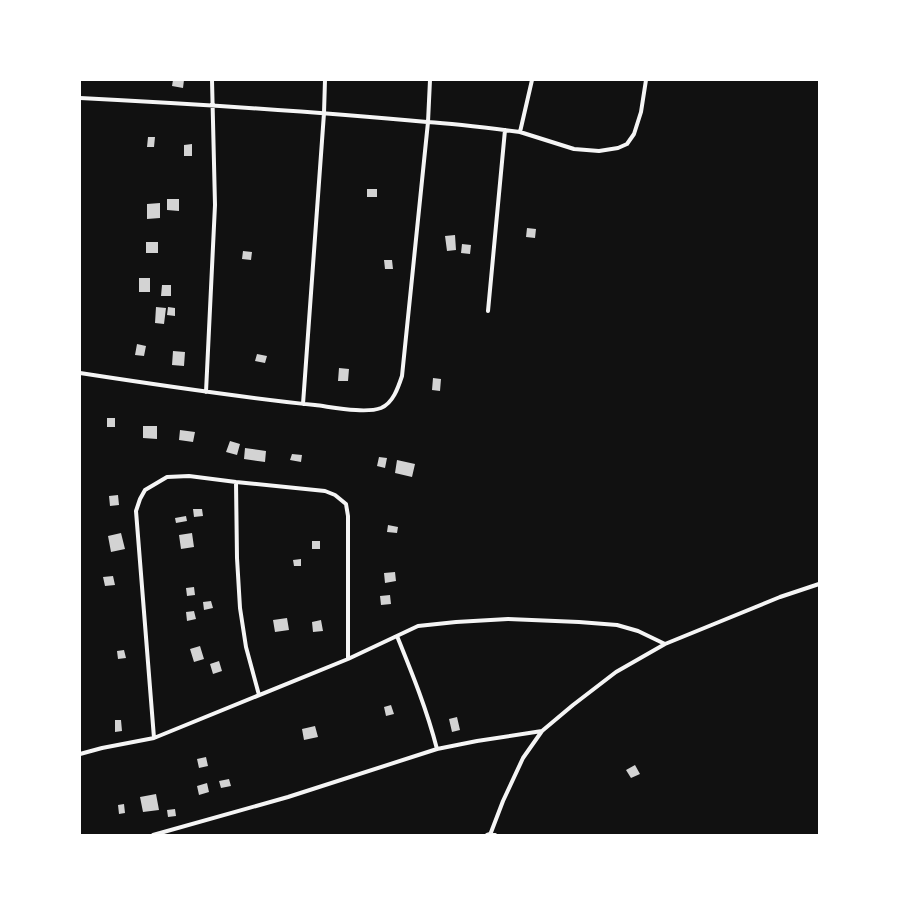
<svg xmlns="http://www.w3.org/2000/svg" width="899" height="915" font-family="Raleway,sans-serif">
	<style>
		.building { fill: #d3d3d3 }
		.lines { fill: none; stroke-linecap: round; stroke-linejoin: round }
		.minor { stroke: #f5f5f5; stroke-width: 4 }
	</style>
	<rect width="100%" height="100%" fill="#111"/>
	<path class="building" d="M173,80h11l-1,8 -11,-2z
		M148,137h7l-1,10h-7z
		M192,144v12h-8v-11z
		M367,189h10v8h-10z
		M167,199h12v12l-12,-1z
		M160,203v15l-13,1v-15z
		M527,228l9,1 -1,9 -9,-1z
		M455,235l1,15 -9,1 -2,-15z
		M146,242h12v11h-12z
		M462,244l9,1 -1,9 -9,-1z
		M243,251l9,1 -1,8 -9,-1z
		M384,260h8l1,9h-8z
		M139,278h11v14h-11z
		M162,285h9v11h-10z
		M156,307l10,1 -2,16 -9,-1z
		M168,307l7,1v8l-8,-1z
		M137,344l9,2 -2,10 -9,-1z
		M173,351l12,1 -1,14 -12,-1z
		M257,354l10,2 -2,7 -10,-2z
		M339,368l10,1 -1,12h-10z
		M433,378l8,1 -1,12 -8,-1z
		M107,418h8v9h-8z
		M143,426h14v13l-14,-1z
		M180,430l15,2 -2,10 -14,-2z
		M230,441l10,3 -3,11 -11,-3z
		M245,448l21,3 -1,11 -21,-3z
		M292,454l10,1 -1,7 -11,-2z
		M379,457l8,1 -2,10 -8,-2z
		M397,460l18,4 -3,13 -17,-4z
		M118,495l1,10 -9,1 -1,-10z
		M193,509h9l1,7 -9,1z
		M186,516l1,5 -11,2 -1,-5z
		M388,525l10,2 -1,6 -10,-1z
		M121,533l4,16 -14,3 -3,-16z
		M192,533l2,14 -13,2 -2,-14z
		M312,541h8v8h-8z
		M301,559v7h-7l-1,-6z
		M395,572l1,9 -11,2 -1,-10z
		M113,576l2,9 -10,1 -2,-9z
		M194,587l1,8 -8,1 -1,-8z
		M390,595l1,9 -10,1 -1,-9z
		M211,601l2,7 -9,2 -1,-8z
		M194,611l2,8 -9,2 -1,-9z
		M287,618l2,12 -14,2 -2,-12z
		M321,620l2,11 -10,1 -1,-10z
		M200,646l4,13 -10,3 -4,-13z
		M124,650l2,8 -8,1 -1,-8z
		M219,661l3,10 -9,3 -3,-10z
		M391,705l3,9 -8,2 -2,-9z
		M457,717l3,13 -8,2 -3,-13z
		M115,720h6l1,11 -7,1z
		M315,726l3,11 -14,3 -2,-11z
		M206,757l2,9 -9,2 -2,-9z
		M635,765l5,9 -9,4 -5,-8z
		M229,779l2,7 -10,2 -2,-7z
		M207,783l2,9 -10,3 -2,-9z
		M156,794l3,16 -16,2 -3,-15z
		M124,804l1,9 -6,1 -1,-9z
		M175,809l1,7 -8,1 -1,-7z"/>
	<g class="lines">
		<path class="minor" d="M80,98c116,6 231,13 347,24 31,2 62,6 93,10l12,-52
			M520,132l54,17 25,2 19,-3 9,-4 7,-10 7,-22 5,-32
			M488,311l17,-181
			M80,373c78,12 156,24 235,32 17,2 50,9 66,3 12,-5 17,-20 21,-32l26,-254 2,-42
			M206,392l9,-187 -3,-125
			M303,404l21,-291 1,-33
			M236,482l1,76 3,50 6,39 13,48
			M397,636c15,37 30,74 40,113
			M154,738l-18,-227 4,-12 5,-9 22,-13 22,-1 47,6 89,9 10,4 11,9 2,12v143
			M80,754l22,-6 52,-10 194,-79 70,-33 38,-4 52,-3 71,3 38,3 21,6 27,13
			M153,835l135,-38 149,-48 40,-8 65,-10
			M487,835l3,-1 5,1
			M490,835l13,-34 20,-43 19,-27 31,-26 43,-33 49,-28 115,-47 39,-13"/>
	</g>
	<rect width="899" height="915" fill="none" stroke="#ffffff" stroke-width="162"/>
</svg>
